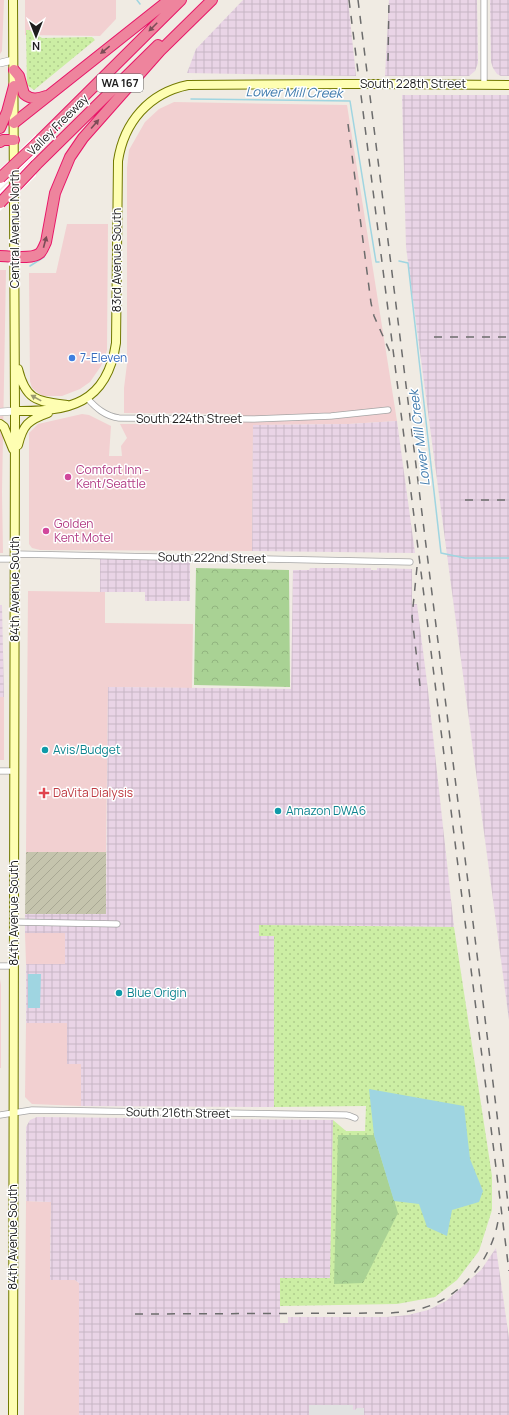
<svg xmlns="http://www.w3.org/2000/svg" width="509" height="1415" font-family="Manrope,sans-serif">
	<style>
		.commercial { fill: #f2d0d1 }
		.industrial { fill: url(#industrial-grid) }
		.construction { fill: url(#construction-furrows) }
		.grass { fill: url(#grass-dots) }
		.forest { fill: url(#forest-crowns) }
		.parking { fill: #e2e2e2 }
		.water { fill: #9fd5e1 }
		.pier { fill: #fff }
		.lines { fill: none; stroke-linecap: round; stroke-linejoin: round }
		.stream { stroke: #9fd5e1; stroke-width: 1.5 }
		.minor-casing { stroke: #a5a5a5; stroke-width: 7 }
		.tertiary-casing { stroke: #a5a5a5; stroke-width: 8 }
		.secondary-casing { stroke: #727900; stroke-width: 10 }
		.motorway-casing { stroke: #e81668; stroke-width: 12 }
		.minor { stroke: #fff; stroke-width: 5.5 }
		.tertiary { stroke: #fff; stroke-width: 7 }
		.secondary { stroke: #fefeb2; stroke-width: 8 }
		.motorway { stroke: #ee849d; stroke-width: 10 }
		.rail { stroke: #6c6c6c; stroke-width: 1.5; stroke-dasharray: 8 8; stroke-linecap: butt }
		.secondary-bridge-casing { stroke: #727900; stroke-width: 10; stroke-linecap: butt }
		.motorway-bridge-casing { stroke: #e81668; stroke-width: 12; stroke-linecap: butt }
		.secondary-bridge { stroke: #fefeb2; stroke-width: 8 }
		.motorway-bridge { stroke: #ee849d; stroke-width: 10 }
		.oneway { fill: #7c4c57 }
		.oneway2 { fill: #99996f }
		.shop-dot { fill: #3f7fe0; stroke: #fff; stroke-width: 1.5 }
		.hotel-dot { fill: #d1479c; stroke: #fff; stroke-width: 1.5 }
		.culture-dot { fill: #0f9aa8; stroke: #fff; stroke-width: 1.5 }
		.health-dot { fill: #e0444e; stroke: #fff; stroke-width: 1.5 }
		.labels { text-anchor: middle; stroke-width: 3; stroke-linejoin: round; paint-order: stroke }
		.shield { fill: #fff; stroke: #626262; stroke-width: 1 }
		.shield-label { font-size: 11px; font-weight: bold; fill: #1e1e1e }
		.street-label { font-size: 12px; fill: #1e1e1e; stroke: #fff }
		.shop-label { font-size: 12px; fill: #366cbe; stroke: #fff; text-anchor: start }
		.hotel-label { font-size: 12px; fill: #b23c85; stroke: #fff; text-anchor: start }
		.culture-label { font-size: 12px; fill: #0d838f; stroke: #fff; text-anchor: start }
		.health-label { font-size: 12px; fill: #be3a42; stroke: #fff; text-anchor: start }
		.water-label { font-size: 13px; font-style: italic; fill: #407bad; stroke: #fff }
	</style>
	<defs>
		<pattern id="industrial-grid" width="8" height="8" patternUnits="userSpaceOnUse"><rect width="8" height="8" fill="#e9d4e6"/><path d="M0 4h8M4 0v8" fill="none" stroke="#c7b6c5"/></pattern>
		<pattern id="construction-furrows" width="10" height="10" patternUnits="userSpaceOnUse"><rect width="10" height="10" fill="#c5c4ad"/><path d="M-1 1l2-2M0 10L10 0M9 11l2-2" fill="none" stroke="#a9a894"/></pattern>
		<pattern id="grass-dots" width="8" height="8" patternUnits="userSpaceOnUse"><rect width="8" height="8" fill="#cceea4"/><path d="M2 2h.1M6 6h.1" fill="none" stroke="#afcc8d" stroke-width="1.8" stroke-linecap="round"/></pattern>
		<pattern id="forest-crowns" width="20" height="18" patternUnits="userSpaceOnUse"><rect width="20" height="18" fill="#a9d294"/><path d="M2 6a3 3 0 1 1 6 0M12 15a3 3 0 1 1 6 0" fill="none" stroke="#91b47f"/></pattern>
	</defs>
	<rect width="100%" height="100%" fill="#f0ebe3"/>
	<path class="commercial" d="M0,0h4l-2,51 -2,3z
		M25,0h91v19l-16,17 -75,-1z
		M174,102l173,3 50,316 -48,3 -96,1 -1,126 -212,-1 -8,-2 -3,-4v-111l9,-9 44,-10 7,1 22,11 -2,30h13l-1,-10 6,-8 -7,-14h122v-10l-118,-1v-25l3,-24v-196l2,-18 16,-28 14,-13z
		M67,224h41l-1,126 -6,16 -11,16 -10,7 -18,7h-20l-10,-8 -2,-7 -1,-108h27z
		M0,270h6l-4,222 1,61h-3z
		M28,591l77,1v31l88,1 -1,64 -84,-1 -2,165h-80z
		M0,697h4v63h-4z
		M25,933h40v31h-39z
		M0,979l1,6v83h-1z
		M26,1023h41v41h14v42l-49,-2 -7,-7z
		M26,1201l25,1 -1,78h25l4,3v132h-55z"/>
	<path class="industrial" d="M243,0h105l8,76 -169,-3 9,-24z
		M389,0h88l1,63 -3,8 -6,5h-84z
		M490,0h19v76h-8l-4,-2 -4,-6 -2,-6z
		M402,95h107v925l-103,-773z
		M397,421l18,132 -163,-2 1,-126 96,-1z
		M100,559l90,1v41h-45v-9h-45z
		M310,568h61v2h6v-2l35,1v35h5l11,86 26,237 -195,-2 15,11v171l-193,-1v-42h-14v-41h-41v-59h39v-31h-40v-19h81l2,-227 183,2 2,-119h16z
		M0,605h2l2,92h-4z
		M37,1117l296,3 -2,158h-51v45h8v-6h99l21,-2 20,-5 18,-9 35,-31 15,-22 13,90v77h-430v-132l-4,-3h-25l1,-78 -25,-1v-74l4,-7z"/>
	<path class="construction" d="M26,852h80v62h-81z"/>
	<path class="grass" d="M26,30h3l13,8 50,-1 3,3 -61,50 -7,-5z
		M259,925l195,2 38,249v34l-13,41 -22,29 -22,17 -38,7 -117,2v-28h50l3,-158 13,11h19l1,-25 -92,1v-171h-15z"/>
	<path class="forest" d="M196,568l93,2 1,117 -96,-2z
		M338,1135h36l24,78 -35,70 -29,1z"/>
	<path class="parking" d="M309,1405h44v5h2l2,-2h7v7h-55z"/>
	<path class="water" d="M28,974h13l-1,34h-12z
		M369,1089l95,17 6,53 13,32 -4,11 -27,8 -5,26 -20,-9 -8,-23 -25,-3 -20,-66z"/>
	<path class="pier" d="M36,134v20l-36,35v-20z
		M36,155v21l-36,35v-20z"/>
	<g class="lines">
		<path class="stream" d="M137,0l3,4
			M191,99l159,2 26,161h3
			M399,261l9,2 33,290 24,5h44
			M30,266l14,-9"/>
		<g class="minor-casing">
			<path id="minor" d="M484,0v84
				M87,398c9,10 18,18 32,20l134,1 78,-3 57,-6
				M15,554l395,8
				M0,559h15
				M0,771h14
				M14,922l103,2
				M0,966h14
				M0,1115l32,-5 314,5 4,1 5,2"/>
		</g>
		<g class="tertiary-casing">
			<path id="tertiary" d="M0,63l13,-3
				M0,412l15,-1"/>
		</g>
		<g class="secondary-casing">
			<path id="secondary" d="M375,84l134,1
				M18,369c8,32 19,32 49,36
				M15,411c54,1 92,-7 101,-68l2,-182c6,-39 31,-68 70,-76l161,-1
				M0,424l4,3 9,22
				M18,445c5,-20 10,-25 30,-32
				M13,1415l2,-1004 -2,-411"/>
		</g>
		<g class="motorway-casing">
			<path id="motorway" d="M14,70l5,6 5,18c7,6 14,5 22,2
				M14,123l155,-123
				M0,128l7,-16 7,-26
				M0,142l3,-2h11
				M36,144l145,-144
				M36,165l122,-120
				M0,256c10,0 32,4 40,-3 3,-3 4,-7 6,-11l9,-49 15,-36 13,-19 77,-87 52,-51"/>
		</g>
		<use href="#minor" class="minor"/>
		<use href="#tertiary" class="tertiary"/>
		<use href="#secondary" class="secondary"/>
		<use href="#motorway" class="motorway"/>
		<path class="rail" d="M349,0l160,1271
			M358,0l151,1211
			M388,61l1,-61
			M348,124l23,179 3,13 16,36
			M434,337h75
			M465,500h44
			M417,567l-5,50 8,69
			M135,1314l256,-1c15,-1 31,-3 45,-10 34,-15 60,-53 63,-90"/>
		<g class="secondary-bridge-casing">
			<path id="secondary-bridge" d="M349,84h26"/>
		</g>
		<g class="motorway-bridge-casing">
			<path id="motorway-bridge" d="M0,178l36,-34
				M0,203l36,-38"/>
		</g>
		<use href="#secondary-bridge" class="secondary-bridge"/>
		<use href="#motorway-bridge" class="motorway-bridge"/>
	</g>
	<defs><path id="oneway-solid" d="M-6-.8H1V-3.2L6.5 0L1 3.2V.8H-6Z"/></defs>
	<g class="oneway">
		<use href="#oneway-solid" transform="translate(153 27) rotate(135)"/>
		<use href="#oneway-solid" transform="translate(105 50) rotate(141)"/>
		<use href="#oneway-solid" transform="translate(95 124) rotate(-49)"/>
		<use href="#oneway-solid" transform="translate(45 242) rotate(-75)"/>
	</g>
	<use class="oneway2" href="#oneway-solid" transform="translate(36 398) rotate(-151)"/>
	<circle class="shop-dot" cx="72" cy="358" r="4"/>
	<g class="hotel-dot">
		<circle cx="68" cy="477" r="4"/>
		<circle cx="46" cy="531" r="4"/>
	</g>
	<g class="culture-dot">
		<circle cx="45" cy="750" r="4"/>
		<circle cx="278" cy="811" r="4"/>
		<circle cx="119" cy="993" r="4"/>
	</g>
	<path class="health-dot" d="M42 787h4v4h4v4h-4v4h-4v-4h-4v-4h4z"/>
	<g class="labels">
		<rect class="shield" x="97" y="74" width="46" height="18" rx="3"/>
		<g class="shield-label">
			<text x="120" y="87">WA 167</text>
		</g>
		<g class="street-label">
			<text x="413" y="88">South 228th Street</text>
			<text transform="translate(58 125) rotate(-45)" y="4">Valley Freeway</text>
			<text transform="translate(15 229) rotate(-90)" y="4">Central Avenue North</text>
			<text transform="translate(117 260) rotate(-90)" y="4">83rd Avenue South</text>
			<text x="189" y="423">South 224th Street</text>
			<text transform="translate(212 558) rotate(1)" y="4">South 222nd Street</text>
			<text transform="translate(15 589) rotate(-90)" y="4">84th Avenue South</text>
			<text transform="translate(14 913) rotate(-90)" y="4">84th Avenue South</text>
			<text transform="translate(178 1113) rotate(1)" y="4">South 216th Street</text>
			<text transform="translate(13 1237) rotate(-90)" y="4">84th Avenue South</text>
		</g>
		<g class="shop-label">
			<text x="80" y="362">7-Eleven</text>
		</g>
		<g class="hotel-label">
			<text x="76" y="474">Comfort Inn -<tspan x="76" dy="14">Kent/Seattle</tspan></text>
			<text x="54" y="528">Golden<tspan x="54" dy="14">Kent Motel</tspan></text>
		</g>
		<g class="culture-label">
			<text x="53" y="754">Avis/Budget</text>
			<text x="286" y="815">Amazon DWA6</text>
			<text x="127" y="997">Blue Origin</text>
		</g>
		<g class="health-label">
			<text x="53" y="797">DaVita Dialysis</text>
		</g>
		<g class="water-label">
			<text transform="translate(294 92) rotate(1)" y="5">Lower Mill Creek</text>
			<text transform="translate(419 438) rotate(-97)" y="5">Lower Mill Creek</text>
		</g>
	</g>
	<g transform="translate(36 36) rotate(180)" stroke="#ffffff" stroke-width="3" paint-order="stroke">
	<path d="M0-3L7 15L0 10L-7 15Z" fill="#1e1e1e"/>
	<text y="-6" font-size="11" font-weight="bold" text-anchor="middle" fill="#1e1e1e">N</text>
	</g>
</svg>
